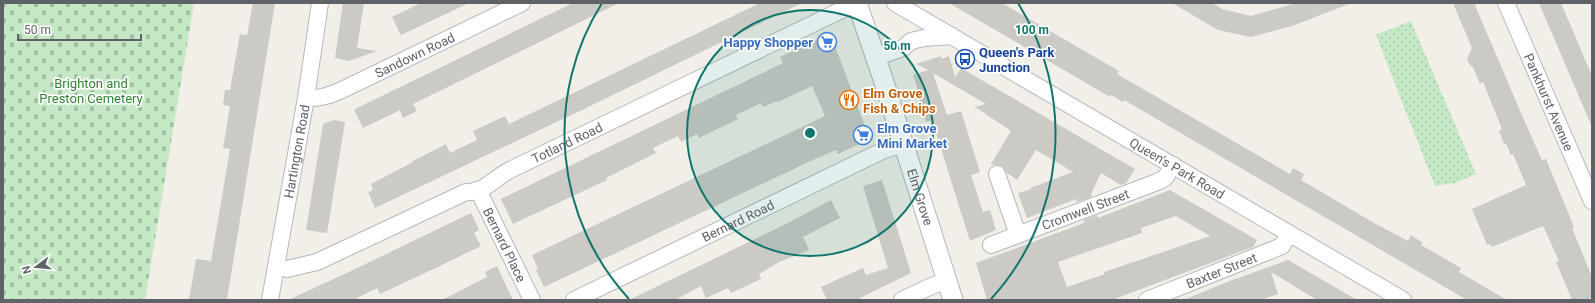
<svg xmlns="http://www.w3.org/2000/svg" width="1595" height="303" font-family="Roboto,sans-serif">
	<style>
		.green { fill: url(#green-dots) }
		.cemetery { fill: url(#cemetery-stones) }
		.building { fill: #cccac5; fill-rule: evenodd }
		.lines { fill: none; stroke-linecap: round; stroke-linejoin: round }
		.minor-casing { stroke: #b5b8bc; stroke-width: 18 }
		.tertiary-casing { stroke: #b5b8bc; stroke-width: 21 }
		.minor { stroke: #fff; stroke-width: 16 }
		.tertiary { stroke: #fff; stroke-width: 19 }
		.ring { fill: none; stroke: #0f766e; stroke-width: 2 }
		.labels { text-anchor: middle; stroke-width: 3.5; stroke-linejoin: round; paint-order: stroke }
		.shop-label { font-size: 13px; font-weight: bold; fill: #366cbe; stroke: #fff; text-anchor: end }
		.transit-label { font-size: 13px; font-weight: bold; fill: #164399; stroke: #fff; text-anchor: start }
		.street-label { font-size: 13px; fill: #5f6368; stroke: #fff }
		.park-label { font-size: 13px; fill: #348238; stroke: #fff }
		.food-label { font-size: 13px; font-weight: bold; fill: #c56008; stroke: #fff; text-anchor: start }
		.centre { fill: #0f766e; stroke: #fff; stroke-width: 2 }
		.ring-label { font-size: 12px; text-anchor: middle; font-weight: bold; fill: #0f766e; stroke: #fff; stroke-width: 3.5; stroke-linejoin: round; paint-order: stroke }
	</style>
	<defs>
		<pattern id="green-dots" width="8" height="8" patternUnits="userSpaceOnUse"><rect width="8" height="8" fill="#c5e8c5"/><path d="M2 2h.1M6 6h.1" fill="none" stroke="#a3c0a4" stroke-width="1.8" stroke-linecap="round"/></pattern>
		<pattern id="cemetery-stones" width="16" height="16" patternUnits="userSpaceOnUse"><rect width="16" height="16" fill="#c5e8c5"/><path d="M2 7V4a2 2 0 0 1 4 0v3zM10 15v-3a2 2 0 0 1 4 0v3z" fill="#a3c0a4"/></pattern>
	</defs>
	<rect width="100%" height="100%" fill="#f1efe8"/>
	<path class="green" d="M1411,21l65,153 -21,9 -20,3 -59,-151z"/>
	<path class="cemetery" d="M3,3h191l-49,297h-142z"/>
	<path class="building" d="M253,3h22l-48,297h-38l7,-41 15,2 19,-112 -7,-1 7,-42 -7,-1 2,-15h5l10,-56 7,1z
		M343,3h21l-7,45 20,3 -28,10 -14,-3z
		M421,3h48l-68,32 -9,-18z
		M573,3h46l-206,101 4,7 -14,7 -3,-8 -37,18 -9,-18 1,-1z
		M760,3h42l-218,106 -209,99 -7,-16 5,-2 -2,-6 42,-22v-1l33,-17 4,9 27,-13 -4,-9 32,-15 4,8z
		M949,3h53l117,68 -2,3 173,100 3,-6 11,6 -3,6 73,43 34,18 3,-6 12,8 -2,2 40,23 -2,4 48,28h-40l-343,-200 -1,2 -12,-7 -1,2z
		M1172,3h40l10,6 29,7 45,-13h53v1l-57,22 -41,11 -33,-7z
		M1453,3h21l50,117 18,40 4,-1 28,68 -2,1 20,49v20l-6,3h-14l-16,-38 3,-1 -16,-35 -51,21 -2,-3 -3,1 -15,-36 54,-24 -13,-31 -2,1 -5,-11h-2l-5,-13 3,-2 -19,-47 -3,2 -7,-17 -3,-2 -3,-6 5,-11z
		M1539,3h22l31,73v51z
		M830,33l40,106 -32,15 -2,-4 -21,9 -271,128 -8,-17 2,-1 -6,-14 293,-139 -13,-30 -34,16 -1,-1 -14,6 -2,-4 -25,12 2,4 -39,19 -2,-4 -16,8 -3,-6 -25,12 3,5 -50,25 1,2 -94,44 -12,-25 282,-136 -3,-6z
		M941,56v3l8,-3 6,21 6,-9 174,101 -9,14 -5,2 -20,-12 -10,21 1,3 -15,5 -1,-3 -49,19 -9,-25 14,-4 -2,-1 43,-16 -37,-22 -19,30 -10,-7 -4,-6 -12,-3 20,-33 -36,-24 11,-3 -53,-31 14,42 14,-4 19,61 -9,3 12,37 7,-2 6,20 -26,11 -38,-121 -6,2 -8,-25h2l-7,-22 15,-5 -12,-6z
		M334,120l11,2 -18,111 -21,-3 17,-106z
		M882,180l29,93 -55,27h-29l-6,-13 42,-19 3,7 22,-7 -25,-82z
		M1170,190l87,50 -4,7 -141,53h-125l-11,-37 108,-40v-3l13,-5 1,3zM1176,216l34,20 -106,36 1,2 -38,13 -9,-25 84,-29 -1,-5z
		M831,200l9,18 -37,19 6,13 -30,12 -20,12 2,5 -30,14 -3,-5 -22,10 -5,-12 -26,14h-46l159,-77z
		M471,213l8,17 -5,3 7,13 -41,20 -60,28 -3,-6 -24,12h-65l63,-29z
		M1288,260l69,40h-40l-46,-28 7,22 -17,6h-78l54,-22 -1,1z
		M497,266l16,34h-71l45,-23 -2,-5z"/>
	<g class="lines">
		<g class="minor-casing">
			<g id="minor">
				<path id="s1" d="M895,3l508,297"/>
				<path id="s2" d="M1506,3l86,198"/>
				<path d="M874,58l29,-10 8,-7 13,-3 28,-2"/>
				<path id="s3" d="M306,98c14,1 25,-3 38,-9l178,-86"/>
				<path d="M997,174l21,61"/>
				<path id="s4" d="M476,190l5,6 51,104"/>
				<path id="s5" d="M991,245l166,-63 8,-4 8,-13"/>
				<path id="s6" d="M276,267l11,2 30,-7 149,-70c16,2 29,-14 42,-21l348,-168"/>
				<path id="s7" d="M270,300l36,-202 14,-95"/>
				<path id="s8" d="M574,300l310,-150 19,-6"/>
				<path d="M902,300l25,-12 20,-8"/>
				<path id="s9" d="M1147,300l135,-54 7,-13"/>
			</g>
		</g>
		<g class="tertiary-casing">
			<g id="tertiary">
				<path id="s10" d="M857,3l26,76 70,221"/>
			</g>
		</g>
		<use href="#minor" class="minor"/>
		<use href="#tertiary" class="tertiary"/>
	</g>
	<circle cx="810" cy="133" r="123" fill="#0f766e" fill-opacity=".12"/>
	<g class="ring">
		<circle cx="810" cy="133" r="123"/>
		<path d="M629 299A245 245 0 0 1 602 3M1018 3A245 245 0 0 1 991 299"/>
	</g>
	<defs>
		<g id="supermarket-ring" transform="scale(1)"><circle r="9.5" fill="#fff" stroke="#3f7fe0" stroke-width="1.5"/><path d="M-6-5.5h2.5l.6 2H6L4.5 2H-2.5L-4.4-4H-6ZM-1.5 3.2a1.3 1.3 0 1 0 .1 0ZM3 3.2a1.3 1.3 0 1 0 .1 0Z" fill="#3f7fe0"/></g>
		<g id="bus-ring" transform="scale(1)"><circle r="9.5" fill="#fff" stroke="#1a4fb4" stroke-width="1.5"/><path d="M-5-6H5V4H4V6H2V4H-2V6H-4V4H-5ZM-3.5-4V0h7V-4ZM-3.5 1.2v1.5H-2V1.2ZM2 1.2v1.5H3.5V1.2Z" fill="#1a4fb4"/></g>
		<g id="restaurant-ring" transform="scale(1)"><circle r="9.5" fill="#fff" stroke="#e8710a" stroke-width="1.5"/><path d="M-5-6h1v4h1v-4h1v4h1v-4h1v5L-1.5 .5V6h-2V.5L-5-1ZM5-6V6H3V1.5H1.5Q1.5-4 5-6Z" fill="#e8710a"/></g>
	</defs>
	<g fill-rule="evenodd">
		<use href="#supermarket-ring" x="827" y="42"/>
		<use href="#bus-ring" x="965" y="59"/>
		<use href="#restaurant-ring" x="849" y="100"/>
		<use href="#supermarket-ring" x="863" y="135"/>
	</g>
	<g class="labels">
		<g class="shop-label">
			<text x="813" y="47">Happy Shopper</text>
			<text x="877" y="133" text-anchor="start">Elm Grove<tspan x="877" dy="15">Mini Market</tspan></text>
		</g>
		<g class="transit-label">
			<text x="979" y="57">Queen's Park<tspan x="979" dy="15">Junction</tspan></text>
		</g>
		<g class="street-label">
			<text dy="5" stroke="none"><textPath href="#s3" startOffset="118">Sandown Road</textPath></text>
			<text dy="5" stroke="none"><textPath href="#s2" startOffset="108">Pankhurst Avenue</textPath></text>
			<text dy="5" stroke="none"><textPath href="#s6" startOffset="320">Totland Road</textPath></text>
			<text dy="5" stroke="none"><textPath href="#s7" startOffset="151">Hartington Road</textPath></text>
			<text dy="5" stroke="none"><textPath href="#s1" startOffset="327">Queen's Park Road</textPath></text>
			<text dy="5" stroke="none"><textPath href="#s10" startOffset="204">Elm Grove</textPath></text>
			<text dy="5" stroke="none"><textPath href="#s5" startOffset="101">Cromwell Street</textPath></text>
			<text dy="5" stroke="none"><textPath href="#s8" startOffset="182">Bernard Road</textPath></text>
			<text dy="5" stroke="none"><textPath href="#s4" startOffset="62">Bernard Place</textPath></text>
			<text dy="5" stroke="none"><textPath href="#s9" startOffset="80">Baxter Street</textPath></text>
		</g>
		<g class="park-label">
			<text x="91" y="88">Brighton and<tspan x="91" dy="15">Preston Cemetery</tspan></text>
		</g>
		<g class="food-label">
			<text x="863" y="98">Elm Grove<tspan x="863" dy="15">Fish &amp; Chips</tspan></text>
		</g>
	</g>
	<circle cx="810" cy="133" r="6" class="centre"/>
	<g class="ring-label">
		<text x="1032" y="34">100 m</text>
		<text x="897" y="50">50 m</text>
	</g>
	<rect width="1595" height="303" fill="none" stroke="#5f6368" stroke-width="8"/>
	<g transform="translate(36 267) rotate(254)" stroke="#ffffff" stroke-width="3" paint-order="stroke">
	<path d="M0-3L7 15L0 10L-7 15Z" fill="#5f6368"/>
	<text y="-6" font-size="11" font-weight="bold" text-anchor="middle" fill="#5f6368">N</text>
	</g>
	<path d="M18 34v6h123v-6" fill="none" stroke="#5f6368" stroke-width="2"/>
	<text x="24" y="34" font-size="12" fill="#5f6368" stroke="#ffffff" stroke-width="3" paint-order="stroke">50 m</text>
</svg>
